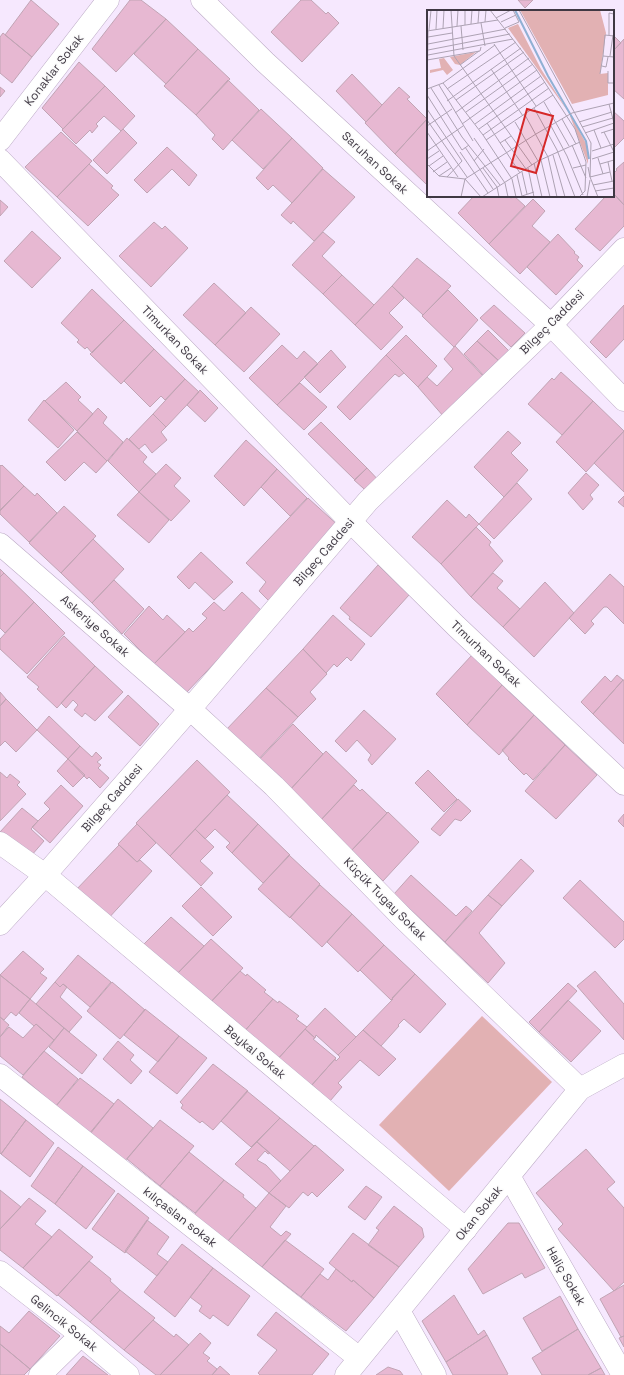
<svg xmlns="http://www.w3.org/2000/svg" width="624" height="1375" font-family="'Space Grotesk',sans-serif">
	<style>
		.green { fill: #e2b1b3 }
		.building { fill: #e7b8d2; stroke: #c1a4b4 }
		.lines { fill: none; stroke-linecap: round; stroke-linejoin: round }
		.street-casing { stroke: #bcabc5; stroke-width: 23 }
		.secondary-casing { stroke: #bcabc5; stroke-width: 23 }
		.street { stroke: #fff; stroke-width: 22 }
		.secondary { stroke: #fff; stroke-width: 22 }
		.labels { text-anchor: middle; stroke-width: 3; stroke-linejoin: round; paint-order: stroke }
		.street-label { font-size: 12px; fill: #3f3843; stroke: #fbfbfb }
		.inset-river { fill: none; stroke: #8fb0d4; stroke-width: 2 }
		.inset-road { fill: none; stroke: #ada2b3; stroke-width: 1 }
		.view { fill: #d62828; fill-opacity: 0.15; stroke: #d62828; stroke-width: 2 }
		.inset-edge { fill: none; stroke: #3f3843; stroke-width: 2 }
	</style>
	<rect width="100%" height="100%" fill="#f6e8fe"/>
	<path class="green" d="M482,1016l70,66 -103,109 -70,-66z"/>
	<path class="building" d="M31,0l28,24 -27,33 -27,-22z
		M130,0h11l25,19 -50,53 -24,-23z
		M301,0h10l15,14 2,-2 11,11 -37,39 -31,-30z
		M518,0h15l-8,8z
		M166,19l32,30 -32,35 -32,-30z
		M3,33l29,24 -20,26 -12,-10v-36z
		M613,35l8,8 -8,8z
		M624,39v60l-11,-10v-38z
		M198,49l32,30 -34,36 -32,-29z
		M79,62l26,24 -42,43 -21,-21z
		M352,74l30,31 -16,17 -30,-31z
		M228,80l31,30 -36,40 -11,-11 3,-4 -19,-20z
		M105,86l30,30 -14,15 -17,-15 -8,8 2,2 -6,7 -2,-3 -14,14 -14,-14z
		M0,87l5,4 -5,6z
		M399,87l11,10 -3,2 20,20 -32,35 -30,-31z
		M261,109l31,29 -29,31 -31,-29z
		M613,111l11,10v17l-11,11z
		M427,119l1,63 -2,2 -31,-30z
		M123,129l14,14 -30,31 -14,-14z
		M61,132l31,29 -35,36 -32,-30z
		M292,138l31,30 -31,35 -19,-18 -5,5 -12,-12z
		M167,147l30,28 -8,11 -17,-17 -25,24 -13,-13z
		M624,162v43l-11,-12v-19l4,-4 -1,-1z
		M89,164l24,22 -2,2 8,7 -31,31 -31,-29z
		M323,169l32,28 -41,44 -21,-20 -2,3 -10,-9z
		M613,193l11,12v21l-24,25 -25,-22 31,-33h7z
		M474,196h34l3,2 3,-2 11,10 -36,38 -31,-31z
		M533,199l12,12 -13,15 18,16 -30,32 -31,-30z
		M0,200l8,7 -8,9z
		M154,222l8,7 3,-3 23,22 -37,39 -32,-31z
		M32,231l29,27 -29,30 -28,-27z
		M323,232l12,10 -13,14 20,19 -19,19 -31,-29z
		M558,234l17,18 -1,1 5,4 -2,3 6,6 -27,29 -29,-28z
		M417,258l34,28 -28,29 -31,-29z
		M342,275l32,30 -19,20 -32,-31z
		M214,283l32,30 -31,32 -32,-30z
		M392,286l12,12 -15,15 14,14 -22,23 -26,-25z
		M92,289l32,31 -32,33 -5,-6 -2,2 -8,-7 2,-2 -18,-17z
		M448,290l30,30 -24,27 -32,-31z
		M494,305l31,28 -14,14 -31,-29z
		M624,305v34l-18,19 -16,-16z
		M251,307l29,27 -36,38 -29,-27z
		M124,320l30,29 -33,35 -31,-30z
		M488,330l21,21 -10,10 -22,-20z
		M406,335l31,31 -19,21 -32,-32z
		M477,341l22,20 -15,15 -20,-22z
		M282,345l15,14 7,-8 14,13 -41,41 -28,-27z
		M455,346l28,30 -39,41 -26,-30 9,-10 10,9 16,-17 -9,-10z
		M154,349l31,30 -20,21 -4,-4 -11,11 -26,-26z
		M331,350l15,17 -26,26 -16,-16z
		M386,355l18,18 -5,4 -4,-3 -45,46 -13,-13z
		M561,372l32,29 -31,34 -34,-31 24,-26 2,2z
		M185,379l14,13 -33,35 -13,-13z
		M66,382l15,15 -3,3 15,14 -16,17 -32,-30z
		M300,383l27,24 -23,23 -27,-25z
		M200,390l18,18 -13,14 -18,-17z
		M44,400l30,30 -16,18 -30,-28z
		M593,401l31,30 -38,41 -30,-30z
		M98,408l9,9 -4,6 20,19 -16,19 -30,-30z
		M153,414l13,13 -5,5 6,8 -15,13 -7,-9 -6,5 -10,-10z
		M321,422l46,46 -12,12 -47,-46z
		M508,431l13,12 -10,10 17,17 -24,27 -30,-30z
		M624,431v61l-30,-29z
		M77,432l30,29 -11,12 -12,-11 -19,19 -19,-19z
		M127,438l20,19 -4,5 13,12 -17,18 -31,-31z
		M246,440l31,29 -33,37 -30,-30z
		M166,464l15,14 -7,8 16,15 -19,20 -32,-29z
		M0,465l1,1 1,-1 22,21 -24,25z
		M367,468l16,17 -11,11 -18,-16z
		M277,469l30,29 -17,18 -29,-29z
		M586,473l13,12 -9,10 3,4 -10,11 -15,-17z
		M517,483l15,16 -38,40 -15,-15z
		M24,486l11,10 2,-3 20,20 -28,29 -29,-28v-4z
		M139,492l30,28 -20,23 -32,-28z
		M624,496v11l-6,-5z
		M308,498l33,30 -70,75 -12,-12 7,-9 -20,-19z
		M447,500l19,18 3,-4 10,10 -38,40 -29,-27z
		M64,506l32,30 -35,37 -32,-30z
		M476,527l15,15 -2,3 14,16 -32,36 -30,-33z
		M93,539l31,30 -32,34 -31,-30z
		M201,552l32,30 -19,18 -19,-18 -6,7 -12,-12z
		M378,565l31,30 -38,42 -22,-18 1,-2 -10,-9z
		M0,569l4,4 -4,4z
		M4,573l30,29 -29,31 -5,-5v-51z
		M493,573l10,8 -6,7 23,21 -17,18 -32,-30z
		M610,574l14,13v37l-17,-17h-3l-13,14 3,3 -9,10 -16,-16z
		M114,580l30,29 -22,25 -30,-31z
		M545,582l29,31 -40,44 -31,-30z
		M242,592l21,20 -77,81 -32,-29 35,-36 4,4 14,-14 -5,-4 12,-12 10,9z
		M34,602l31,31 -38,41 -27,-25v-10z
		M149,606l14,14 4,-5 18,17 -31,32 -30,-30z
		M333,615l32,29 -14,17 -4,-4 -10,10 -3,-3 -8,9 -23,-24z
		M64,636l31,30 -38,42 -20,-19 2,-2 -12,-10z
		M303,649l24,25 -17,18 6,7 -18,18 -32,-29z
		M472,655l30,30 -35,40 -31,-31z
		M95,666l28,26 -28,29 -10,-8 -3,4 -8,-7 4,-5 -5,-5 -7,8 -5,-5z
		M617,675l6,5 -30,34 -12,-12 24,-26 6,6z
		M623,680h1v64l-31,-30z
		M502,685l32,30 -35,40 -32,-30z
		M266,688l32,29 -42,45 -31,-31z
		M0,692l6,7 -6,7z
		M128,695l31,29 -19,22 -32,-29z
		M6,699l31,31 -21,22 -11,-11 -5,5v-40z
		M364,710l32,29 -24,26 -4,-5 3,-5 -14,-15 -11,12 -11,-11z
		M534,715l31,30 -32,35 -7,-7 -2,2 -16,-16 1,-1 -7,-8z
		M49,716l31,30 -12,13 -31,-29z
		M293,724l30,30 -35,38 -31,-30z
		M565,745l32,30 -41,44 -31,-28z
		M80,746l12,11 4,-5 6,6 -5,4 4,3 -3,3 11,10 -9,10 -11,-11 -2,2 -19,-20z
		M326,751l31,30 -38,41 -31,-30z
		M68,759l17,16 -12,12 -16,-16z
		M197,760l33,32 -60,64 -34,-33z
		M428,770l29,29 -13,13 -29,-29z
		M0,772l7,6 3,-4 10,8 -3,3 9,9 -26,27z
		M61,785l22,21 -33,37 -18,-16 18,-18 -6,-6z
		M354,785l6,6 2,-2 25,24 -37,39 -31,-30z
		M227,795l31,29 -26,29 -6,-6 4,-4 -15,-14 -10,10 -10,-10z
		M458,799l13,12 -10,10 -6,-2 -15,17 -9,-7z
		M22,808l16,13 -7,8 13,12 -13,15 -31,-24z
		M388,812l31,30 -36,39 -31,-31z
		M624,814v13l-6,-6z
		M137,824l19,19 -19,19 -19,-18z
		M258,824l32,31 -27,28 -31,-30z
		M195,829l19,18 -14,14 13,12 -12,13 -31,-30z
		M119,845l18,17 3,-2 12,11 -46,50 -32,-29z
		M289,855l31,29 -30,34 -32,-29z
		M521,859l13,12 -32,35 -14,-11z
		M411,875l45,41 10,-10 6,5 -27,31 -51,-48z
		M580,880l44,42v17l-9,9 -52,-50z
		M320,885l32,29 -30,33 -32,-30z
		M201,887l31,30 -19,19 -31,-30z
		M488,895l14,11 -23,27 26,30 -17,20 -43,-41z
		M352,914l32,31 -26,27 -31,-30z
		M171,917l33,29 -30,31 -35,-28z
		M211,939l32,29 -36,38 -33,-29z
		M384,945l31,29 -24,26 -31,-30z
		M23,951l21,18 -4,4 7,5 -17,21 -30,-24z
		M78,955l33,27 -21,25 -27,-23 -3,3 -5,-5z
		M240,971l6,5 1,-2 19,16 -2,2 9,7 -31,35 -35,-28z
		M595,971l29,33v36l-47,-54z
		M415,974l31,30 -26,29 -16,-14 -6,6 1,1 -18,20 -18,-16 30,-31 -1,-1z
		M0,975l30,24 -14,17 -5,-4 -7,8 -4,-3z
		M55,982l5,5 3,-3 4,3 -7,10 22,20 -13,15 -33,-28z
		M112,982l33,28 -25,29 -33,-28z
		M568,983l9,8 -38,41 -10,-10z
		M30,999l34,29 -10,12 -18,-16 -2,2 -15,-13z
		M273,999l5,4 1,-2 20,15 -3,3 11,8 -31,34 -34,-27z
		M568,1000l33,31 -30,31 -32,-30z
		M325,1008l31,29 -18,18 -22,-20 -1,3 -10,-9z
		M145,1009l34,27 -21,26 -34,-27z
		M0,1017l9,8 -9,12z
		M36,1024l18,16 -31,35 -23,-19v-19l9,-10 14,11z
		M64,1028l33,27 -15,19 -33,-27z
		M305,1029l10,9 -2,1 23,19 -27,30 -33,-27z
		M363,1030l33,29 -17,17 -19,-16 -22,23 4,4 -12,14 -18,-16 23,-26 1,2 4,-4 -2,-2z
		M179,1036l28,22 -30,36 -28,-22z
		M118,1041l16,14 -4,5 12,11 -11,13 -28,-25z
		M44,1051l34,28 -22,27 -34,-29z
		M213,1064l35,27 -35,39 -11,-9 -2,2 -19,-15 2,-3 -3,-3z
		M80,1078l34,26 -24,30 -34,-28z
		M247,1091l33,27 -29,29 -30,-26z
		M0,1099l26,21 -25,34 -1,-1z
		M118,1099l35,29 -29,34 -35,-28z
		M280,1118l34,28 -24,25 -33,-29z
		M26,1120l28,23 -24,34 -29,-23z
		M160,1120l34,26 -34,40 -33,-27z
		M257,1142l13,11 -2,1 -3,-3 -8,9 9,5 15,16 -12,12 -34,-29z
		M315,1145l29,25 -27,27 -5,-5 -4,4 -5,-4 -14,16 -20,-15z
		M58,1147l25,19 -28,38 -24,-18z
		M586,1149l29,33 -8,7 17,19v74l-10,9 -56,-62 5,-5 -27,-31z
		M189,1152l35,28 -29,33 -35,-27z
		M83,1166l32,25 -29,38 -31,-25z
		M224,1180l20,15 -1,2 13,11 -28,33 -34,-26z
		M366,1186l16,11 -17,23 -17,-13z
		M0,1190l21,17 -21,22z
		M118,1193l31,25 -24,35 -33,-24z
		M269,1193l17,13 -16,21 11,9 5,-5 5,3 -29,33 -34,-26z
		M29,1198l17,13 -11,13 17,13 -29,31 -23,-18v-21z
		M394,1206l28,22 2,9 -25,30 -31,-22 11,-15 -3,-2z
		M147,1220l22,17 -12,17 11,8 -11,14 -32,-25z
		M508,1223h11l26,45 -20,10 -3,-5 -39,21 -15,-25z
		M59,1229l34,28 -36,39 -34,-28z
		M353,1233l46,34 -25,31 -21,-18 -1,2 -23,-19z
		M285,1240l39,29 -23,28 -39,-30z
		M182,1244l31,24 -38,49 -31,-25z
		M89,1261l22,18 -1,2 10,9 -30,32 -32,-27z
		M213,1268l37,28 -22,30 -15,-11 -3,4 -11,-8 3,-5 -12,-9z
		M336,1269l16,13 1,-2 21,18 -28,33 -45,-34 19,-23 8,6z
		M624,1285v51l-3,1 -21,-38z
		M120,1290l35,28 -31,32 -34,-28z
		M454,1295l24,40 6,-5 3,5 -41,27 -24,-41z
		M560,1296l18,33 -36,22 -19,-33z
		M29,1311l31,25 -30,33 -30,-25v-18l9,7z
		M276,1312l53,42 -17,21h-52l-2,-2 19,-23 -20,-15z
		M153,1320l21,17 2,-3 13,11 -29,30h-4l-32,-25z
		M578,1329l23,39 -13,7h-46l-10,-17z
		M200,1333l11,10 -8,10 7,5 -3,3 10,8 -5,6h-52z
		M487,1335l21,39 -2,1h-53l-7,-13z
		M624,1336v11l-5,-9z
		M0,1344l30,25 -6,6h-24z
		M83,1356l25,19h-42z
		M220,1366l10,9h-18z
		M388,1367l12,4 3,4h-27z
		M601,1368l4,7h-17z"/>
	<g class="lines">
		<g class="street-casing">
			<path id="street" d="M202,0l63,62 286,263 73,75
				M0,140l108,-140
				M0,160l350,361 106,105 168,158
				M0,544l190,165 84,77 129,132 177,171
				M45,875l421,354
				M0,1075l359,283
				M509,1176l114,199
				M0,1272l81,63 47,40
				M399,1311l36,64
				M40,1375l41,-40"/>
		</g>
		<g class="secondary-casing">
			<path id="secondary" d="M0,843l45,32
				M0,924l45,-49 145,-166 178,-208 183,-176 73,-76
				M346,1375l234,-286 44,-24"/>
		</g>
		<use href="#street" class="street"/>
		<use href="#secondary" class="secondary"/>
	</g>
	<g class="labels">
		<g class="street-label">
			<text transform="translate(54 70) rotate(-52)" y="4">Konaklar Sokak</text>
			<text transform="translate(375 163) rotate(43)" y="4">Saruhan Sokak</text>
			<text transform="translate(552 322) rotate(-45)" y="4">Bilgeç Caddesi</text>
			<text transform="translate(175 340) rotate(46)" y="4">Timurkan Sokak</text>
			<text transform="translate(324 552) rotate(-49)" y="4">Bilgeç Caddesi</text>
			<text transform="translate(95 626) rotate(41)" y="4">Askeriye Sokak</text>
			<text transform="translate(486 654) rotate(43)" y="4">Timurhan Sokak</text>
			<text transform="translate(112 798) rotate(-49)" y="4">Bilgeç Caddesi</text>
			<text transform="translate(385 899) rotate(45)" y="4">Küçük Tugay Sokak</text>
			<text transform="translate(255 1052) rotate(40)" y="4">Beykal Sokak</text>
			<text transform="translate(479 1213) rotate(-51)" y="4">Okan Sokak</text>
			<text transform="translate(180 1217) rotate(38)" y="4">kılıçaslan sokak</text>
			<text transform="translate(566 1276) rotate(60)" y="4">Haliç Sokak</text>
			<text transform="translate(64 1323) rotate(39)" y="4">Gelincik Sokak</text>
		</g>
	</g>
	<g transform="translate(427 10)">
		<rect width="187" height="187" fill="#f6e8fe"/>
		<path d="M93,0h80l6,23 -6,41 8,-1v22l-36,9zM91,14l23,45 28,44 -61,-85zM49,42l-16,13 -5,-1 -5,-7zM17,48l9,12 -6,5 -4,-5 -13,3v-3l11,-2 -2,-9zM144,106l17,31v17l-18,-48z" fill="#e2b1b3"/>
		<path class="inset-river" d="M88,0l33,66 38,65 3,18"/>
		<path class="inset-road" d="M24,0l3,46 78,109M63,0l46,59 39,60 11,33 -1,29 -6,6M92,0l72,133 -1,34 8,20M69,8l15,-8M58,12l1,-12M74,12l15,-7M51,13l1,-13M54,13l4,23M44,14l1,-14M38,15v-15M30,16l1,-16M34,16l2,24M16,18l1,-18M78,18l14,-6 -6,-12M9,19l1,-19M2,20l2,-20M0,21l71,-11M182,25v-22l5,1M187,26l-9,-1 -2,21 11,1M1,27l24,-4M1,34l78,-15M67,34l42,62M1,40l82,-16M1,45l85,-16M183,46l3,-21M0,50l53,-9 1,-4M33,55l19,-14M175,56l4,1 2,-10M64,59l32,47M181,61v12h6M173,64l3,-18M16,73l40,52 29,44 4,18M12,75l34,56M4,78l31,49 38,48M0,79l16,-6 52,-38M20,79l69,-47M0,84l1,-63M0,85l35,55 7,-5M29,90l68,-48M20,91l74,-53M117,92l25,44M182,94l5,19M107,98l23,42 18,47M0,99l35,52 -15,16M39,102l67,-48M28,103l74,-55M98,105l23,42 9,40M135,109l14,25M0,110l40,57M88,112l23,39M152,112l33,-10M60,113l33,50M35,114l75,-54M48,114l66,-48M0,116l25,-17M124,116l16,30 16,39M155,117l31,-9M52,119l66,-47M167,120l7,18M0,122l31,45M177,122l10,20M158,123l29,-10M174,123l13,-4M56,125l66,-47M47,128l31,45 3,14M59,130l67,-45M78,130l21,29M73,133l11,-7M145,135l14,33M38,137l28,42M0,141l36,-25M165,141l22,-7M33,142l28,41M126,145l12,42M171,148l5,16M0,149l12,-8M165,149l22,-7M114,150l9,37M47,151l10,-12M181,152l4,19M107,153l8,34M0,154l12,12 26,3 16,18M173,154l14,-4M2,156l14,-10M161,157l2,10 20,-5M56,158l14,19 2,10M101,158l6,29M146,158l13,-3M6,162l14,-10M95,162l5,22M90,165l5,21 12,-4M12,166l12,-8M166,175l21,-4M168,181l19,-3M34,187l4,-18 71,-45 36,-21 42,-10M55,187l56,-36 42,-19M160,187l3,-17"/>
		<path class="view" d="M100,99l26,7 -17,57 -25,-7z"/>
		<rect width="187" height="187" class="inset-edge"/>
	</g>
</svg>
